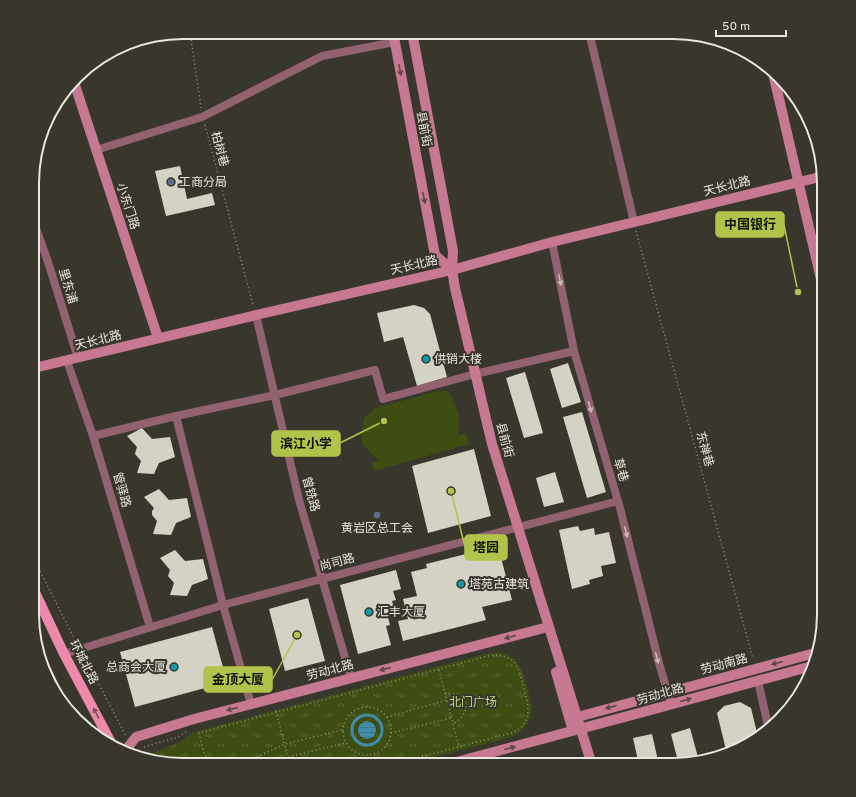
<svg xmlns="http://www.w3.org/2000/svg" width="856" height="797" font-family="Overpass,'Noto Sans SC',sans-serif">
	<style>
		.park { fill: url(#park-tufts) }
		.pitch { fill: #3e4e13 }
		.water { fill: url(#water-rules) }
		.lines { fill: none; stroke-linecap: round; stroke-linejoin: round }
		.stream { stroke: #408caa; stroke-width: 3 }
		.building { fill: #d4d2c4 }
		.path { stroke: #929188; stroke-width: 1.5; stroke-dasharray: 1 3; stroke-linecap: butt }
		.street { stroke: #936271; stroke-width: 8 }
		.secondary { stroke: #c67991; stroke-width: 10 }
		.primary { stroke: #ed8aa9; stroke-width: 10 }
		.oneway { fill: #5c4846 }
		.oneway2 { fill: #cab8b9 }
		.oneway3 { fill: #785458 }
		.service-dot { fill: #5c6f8a; stroke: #39372d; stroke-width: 1.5 }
		.culture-dot { fill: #0f9aa8; stroke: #39372d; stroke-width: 1.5 }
		.labels { text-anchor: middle; stroke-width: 4; stroke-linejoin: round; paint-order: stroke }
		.street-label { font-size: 12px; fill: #e8e7e0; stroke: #39372d }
		.poi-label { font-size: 12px; fill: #e8e7e0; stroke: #39372d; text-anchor: start }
		.park-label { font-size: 12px; fill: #bbd780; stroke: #39372d }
		.rim { fill: none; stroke: #e8e7e0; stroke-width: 2 }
		.leader { fill: none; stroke: #b2c34c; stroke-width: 1.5 }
		.callout-dot { fill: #b2c34c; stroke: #39372d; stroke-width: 1.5 }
		.callout { fill: #b2c34c; stroke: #b2c34c; stroke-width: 1.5 }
		.callout-label { font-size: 13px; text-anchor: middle; font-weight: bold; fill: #111 }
	</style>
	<defs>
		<pattern id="park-tufts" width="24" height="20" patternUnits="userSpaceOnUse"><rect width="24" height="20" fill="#3e4e13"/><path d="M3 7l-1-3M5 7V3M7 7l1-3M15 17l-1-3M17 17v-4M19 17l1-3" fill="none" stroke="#5a6835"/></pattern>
		<pattern id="water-rules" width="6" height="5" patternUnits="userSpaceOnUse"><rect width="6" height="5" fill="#408caa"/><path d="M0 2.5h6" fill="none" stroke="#427386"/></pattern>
	</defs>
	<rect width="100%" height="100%" fill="#39372d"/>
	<path class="park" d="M500,652c20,6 22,17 27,35 6,23 9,38 -16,50l-107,28h-221l-38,-9 33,-13 16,-11 295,-79z"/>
	<path class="pitch" d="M438,391h10c8,14 16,29 9,45l9,-3 3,11 -95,27 -3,-8 8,-3 -9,-7 -8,-10 -1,-11 4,-15 11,-9z"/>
	<path class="water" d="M358 730a9 9 0 1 1 18 0a9 9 0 1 1-18 0Z"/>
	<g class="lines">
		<path class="stream" d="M352 730a15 15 0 1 1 30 0a15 15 0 1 1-30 0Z"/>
	</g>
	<path class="building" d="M180,166l7,33 25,-6 3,12 -49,11 -11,-45z
		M414,305l10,3 6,6 17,63 -30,9 -14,-49 -19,5 -7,-29z
		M568,363l13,39 -19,6 -12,-39z
		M525,372l18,61 -19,5 -18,-60z
		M582,412l24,80 -19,6 -24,-81z
		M33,417l7,23 -7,2z
		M142,428l10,11 18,-2 5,20 -16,6 -5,11 -17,-1 4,-12 -6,-7 1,-4 1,-3 -10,-11z
		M474,449l17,67 -63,17 -16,-67z
		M555,472l9,30 -20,5 -8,-29z
		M159,489l10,11 18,-2 4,19 -15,6 -5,12 -18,-1 4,-13 -5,-6v-4l2,-3 -10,-11z
		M578,526l2,5 14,-3 1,7 14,-3 7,31 -15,3 2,10 -14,4 1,4 -18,5 -13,-59z
		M498,546l14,54 -30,7 4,13 -83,21 -5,-20 10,-2 -5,-20 14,-3 -6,-24 16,-4 -1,-4z
		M175,550l10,11 18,-2 5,20 -16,6 -5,11 -17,-1 4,-12 -6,-7 2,-6 -10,-12z
		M396,570l5,19 -8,2 3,9 -4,1 3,10 -8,2 3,12 -4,1 5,19 -33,9 -18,-69z
		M308,598l17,63 -40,10 -16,-62z
		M212,627l15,55 -92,25 -15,-55z
		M740,702l11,6 7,29 -27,17h-4l-10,-41 7,-7z
		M690,728l9,33 -20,4 -8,-31z
		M652,734l7,31h-20l-6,-27z"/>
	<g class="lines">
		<path class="path" d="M190,32l11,76
			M205,125l48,180
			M636,231l117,428
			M33,557l43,85
			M84,656l42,80
			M439,670l20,77
			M445,693l13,1c14,11 8,21 -5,30
			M343 731a24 24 0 1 1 48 0a24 24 0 1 1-48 0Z
			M276,711l14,54
			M387,717l60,-17
			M391,733l60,-15
			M144,747l34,-10 8,-5
			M246,762l39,-18 57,-14
			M207,765l-8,-32 289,-77c10,-1 19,-1 26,6 5,6 7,16 9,23 5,19 12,39 -12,48l-121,32
			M237,765l51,-8 57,-14"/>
		<path class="street" d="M589,32l45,190
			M413,36l21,-4
			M96,150l106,-33 120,-61 73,-14
			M34,222l15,43 29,93
			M552,242l22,109 46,157 39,155 12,41
			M256,315l43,185 52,178
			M67,361l26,75 57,191
			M176,416l47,189 28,99
			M93,436l83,-20 99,-21 100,-25 8,29 92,-25 99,-23
			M64,654l159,-49 395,-104
			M758,681l11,49"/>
		<path class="secondary" d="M393,32l42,223 17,15
			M412,32l41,219 -1,19 3,18 37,156 100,321
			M773,73l51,219
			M74,82l84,256
			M34,368l222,-53 196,-45 100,-28 272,-66
			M556,672l15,52
			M570,719l245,-66
			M125,751l11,-14 58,-18 354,-92
			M445,765c122,-32 245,-66 367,-99"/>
		<path class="primary" d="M33,588l31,66 50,94
			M40,657l20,42"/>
	</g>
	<defs><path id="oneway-solid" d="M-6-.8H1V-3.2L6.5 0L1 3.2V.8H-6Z"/></defs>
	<g class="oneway">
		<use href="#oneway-solid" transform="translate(400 70) rotate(79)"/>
		<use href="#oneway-solid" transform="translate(424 198) rotate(79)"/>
		<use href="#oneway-solid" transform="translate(510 637) rotate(165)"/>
		<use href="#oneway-solid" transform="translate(777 663) rotate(165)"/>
		<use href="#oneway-solid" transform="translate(385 669) rotate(165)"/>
		<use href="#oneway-solid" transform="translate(686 700) rotate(-15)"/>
		<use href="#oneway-solid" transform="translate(611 707) rotate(165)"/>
		<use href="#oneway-solid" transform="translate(232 709) rotate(166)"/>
		<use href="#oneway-solid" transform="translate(510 748) rotate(-15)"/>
	</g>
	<g class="oneway2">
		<use href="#oneway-solid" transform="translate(560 280) rotate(78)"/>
		<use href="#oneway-solid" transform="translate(590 407) rotate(74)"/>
		<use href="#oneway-solid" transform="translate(626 532) rotate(76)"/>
		<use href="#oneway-solid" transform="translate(657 658) rotate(76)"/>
	</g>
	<use class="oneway3" href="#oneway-solid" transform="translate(96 713) rotate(-118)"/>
	<g class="service-dot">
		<circle cx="171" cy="182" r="4"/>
		<circle cx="377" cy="515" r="4"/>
	</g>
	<g class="culture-dot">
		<circle cx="426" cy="359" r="4"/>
		<circle cx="461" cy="584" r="4"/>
		<circle cx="369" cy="612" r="4"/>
		<circle cx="174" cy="667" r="4"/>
	</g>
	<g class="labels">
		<g class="street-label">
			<text transform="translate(424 129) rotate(79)" y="4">县前街</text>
			<text transform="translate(220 149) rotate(75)" y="4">柏树巷</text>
			<text transform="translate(727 186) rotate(-14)" y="4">天长北路</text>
			<text transform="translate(128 206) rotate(72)" y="4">小东门路</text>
			<text transform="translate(414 265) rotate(-13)" y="4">天长北路</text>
			<text transform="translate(68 286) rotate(73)" y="4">里东浦</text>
			<text transform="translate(98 340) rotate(-14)" y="4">天长北路</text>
			<text transform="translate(505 440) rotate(75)" y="4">县前街</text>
			<text transform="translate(705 449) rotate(75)" y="4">东禅巷</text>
			<text transform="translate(621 470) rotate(74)" y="4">草巷</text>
			<text transform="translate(122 490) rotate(74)" y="4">管驿路</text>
			<text transform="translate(311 494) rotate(75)" y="4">曾铣路</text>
			<text transform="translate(337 562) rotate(-15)" y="4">尚司路</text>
			<text transform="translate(84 662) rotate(63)" y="4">环城北路</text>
			<text transform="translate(724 664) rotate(-15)" y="4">劳动南路</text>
			<text transform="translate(330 670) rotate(-15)" y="4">劳动北路</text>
			<text transform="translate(660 694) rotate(-16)" y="4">劳动北路</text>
		</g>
		<g class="poi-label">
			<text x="179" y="186">工商分局</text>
			<text x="434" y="363">供销大楼</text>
			<text x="377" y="532" text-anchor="middle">黄岩区总工会</text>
			<text x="469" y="588">塔苑古建筑</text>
			<text x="377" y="616">汇丰大厦</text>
			<text x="166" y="671" text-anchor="end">总商会大厦</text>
		</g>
		<g class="park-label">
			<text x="473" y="706">北门广场</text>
		</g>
	</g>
	<path d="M0 0H856V797H0ZM183 39H673A144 144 0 0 1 817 183V614A144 144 0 0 1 673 758H183A144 144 0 0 1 39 614V183A144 144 0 0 1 183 39Z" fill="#39372d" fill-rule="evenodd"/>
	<path class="rim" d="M183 39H673A144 144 0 0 1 817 183V614A144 144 0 0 1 673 758H183A144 144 0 0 1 39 614V183A144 144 0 0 1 183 39Z"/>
	<path class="leader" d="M798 292L784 225M384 421L340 443M451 491L465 547M297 635L272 680"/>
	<g class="callout-dot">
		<circle cx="798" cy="292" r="4"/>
		<circle cx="384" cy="421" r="4"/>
		<circle cx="451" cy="491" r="4"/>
		<circle cx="297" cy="635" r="4"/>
	</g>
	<g class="callout">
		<rect x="716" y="212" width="68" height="25" rx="4"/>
		<rect x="272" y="431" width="68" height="25" rx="4"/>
		<rect x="465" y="535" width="42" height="25" rx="4"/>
		<rect x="204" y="667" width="68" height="25" rx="4"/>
	</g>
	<g class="callout-label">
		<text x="750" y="229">中国银行</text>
		<text x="306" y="448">滨江小学</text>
		<text x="486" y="552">塔园</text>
		<text x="238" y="684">金顶大厦</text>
	</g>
	<path d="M716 30v6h70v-6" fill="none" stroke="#e8e7e0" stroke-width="2"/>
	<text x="722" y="30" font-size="12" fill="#e8e7e0" stroke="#39372d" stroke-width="3" paint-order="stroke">50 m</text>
</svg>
